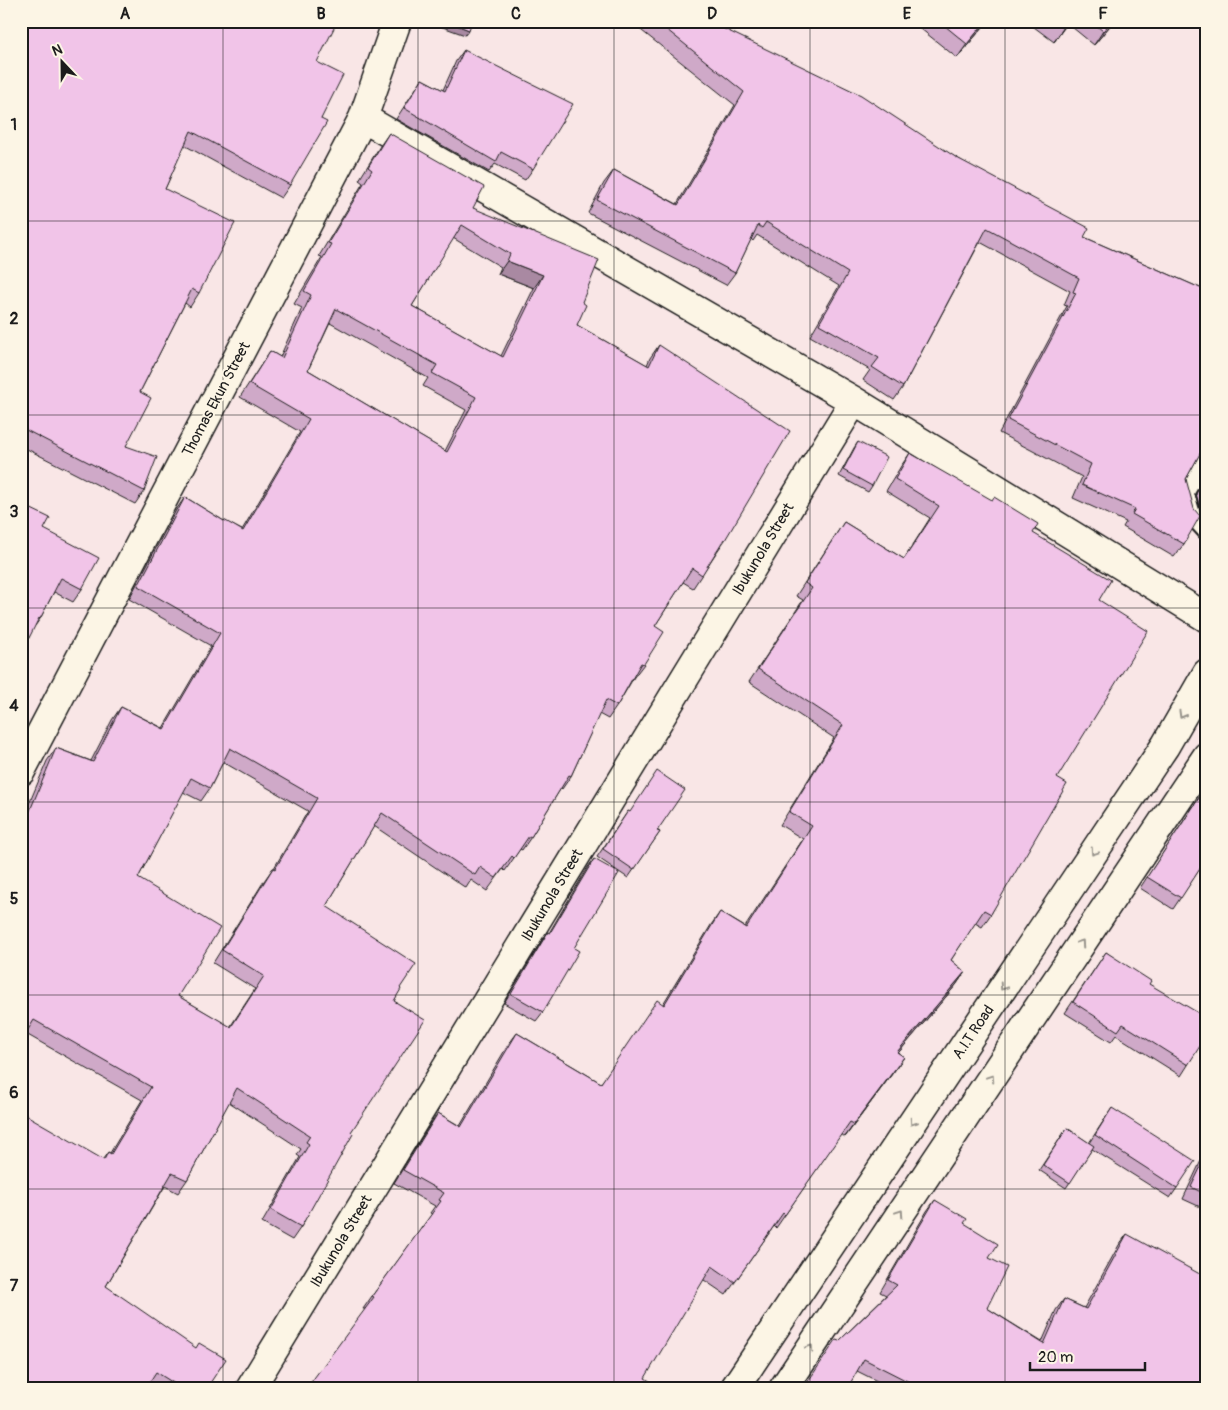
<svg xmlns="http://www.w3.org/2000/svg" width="1228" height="1410" font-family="Pangolin,sans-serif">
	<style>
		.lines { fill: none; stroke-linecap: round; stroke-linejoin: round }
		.service-casing { stroke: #1c1c1c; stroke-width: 19 }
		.minor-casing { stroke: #1c1c1c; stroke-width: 31 }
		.tertiary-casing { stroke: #1c1c1c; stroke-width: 31 }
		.service { stroke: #fcf5e5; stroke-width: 15 }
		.minor { stroke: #fcf5e5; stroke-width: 28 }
		.tertiary { stroke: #fcf5e5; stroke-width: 28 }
		.wall { fill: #cfa9c8; stroke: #1c1c1c; fill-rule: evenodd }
		.shaded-wall { fill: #a989a2; stroke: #1c1c1c }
		.building { fill: #f1c4e8; stroke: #1c1c1c; fill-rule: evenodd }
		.oneway { stroke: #97938b }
		.grid { fill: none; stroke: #1c1c1c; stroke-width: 1; stroke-opacity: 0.55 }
		.labels { text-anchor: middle; stroke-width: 4; stroke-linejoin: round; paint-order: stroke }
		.street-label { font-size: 15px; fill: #1c1c1c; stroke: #fcf5e5 }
		.neatline { fill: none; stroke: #1c1c1c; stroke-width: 2 }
		.grid-label { font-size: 16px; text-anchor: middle; font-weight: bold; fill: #1c1c1c }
	</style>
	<rect width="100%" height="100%" fill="#f9e6e6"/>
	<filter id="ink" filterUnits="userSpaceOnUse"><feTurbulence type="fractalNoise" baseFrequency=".02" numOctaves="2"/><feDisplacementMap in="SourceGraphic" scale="10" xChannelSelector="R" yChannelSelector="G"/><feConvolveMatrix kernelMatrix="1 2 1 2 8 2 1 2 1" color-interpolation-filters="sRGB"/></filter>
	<g filter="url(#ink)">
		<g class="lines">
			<g class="service-casing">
				<path id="service" d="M1207,456l-21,37 8,26 13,14"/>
			</g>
			<g class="minor-casing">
				<path id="minor" d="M363,118l491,283 353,217
					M21,771l342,-653 34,-97
					M250,1389l604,-988"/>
			</g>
			<g class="tertiary-casing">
				<path id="tertiary" d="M734,1389l431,-643 42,-73
					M783,1389l424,-633"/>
			</g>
			<use href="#service" class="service"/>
			<use href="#minor" class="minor"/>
			<use href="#tertiary" class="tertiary"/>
		</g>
		<path class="wall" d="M21,21l296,41 4,57 -31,66 -9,13 -97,-53 -19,44 34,104 -9,14 -5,-4 -45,89 -14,54 18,45 -9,13 -114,-58z
			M633,21h86l-3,4 241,133 127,79 123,54v156l-4,1 -17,31 -2,65 -10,13 -51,-30 3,-5 -53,-24 9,-21 -83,-44 68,-127 -3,-1 6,-14 -90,-49 -77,145 -9,13 -31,-20 7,-10 -60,-34 29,-50 -82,-51 -4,6 -2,-2 -16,34 -9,12 -138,-72 16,-30 10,-13 63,34 58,-99 -103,-82z
			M919,21h69l-31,37 -41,-33z
			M1026,21h88l-20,24 -27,-22 -13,19z
			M464,50l69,119 -8,11 -30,-16 -6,8 -93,-53 26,-40 21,11 13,-29z
			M389,133l84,75 109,94 -5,23 70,40 3,-7 9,-13 66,195 -9,13 -23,35 -10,-6 -28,44 -11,38 -10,13 -17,29 -9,13 -9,-5 -28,62 -9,13 -1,-1 -30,49 -9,13 -2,-1 -15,22 -2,-2 -16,22 -16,-11 -5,8 -92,-62 -48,80 74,82 -6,13 -43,131 -50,95 -9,13 -30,-17 38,-66 -3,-2 4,-6 -72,-47 -42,78 -9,13 -13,-7 -59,100 100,103h-53l-6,-4 -126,4 82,-230 5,-7 2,1 32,-53 -116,-66 -5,7v-218l26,-62 9,-13 35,13 21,-41 9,-13 42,21 48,-82 -82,-47 47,-89 9,-13 39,24 18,9 58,-98 -60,-35 30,-46 10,6 22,-49 -8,-4 28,-47 -3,-1 44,-73 -4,-3 21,-34zM453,238l48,29 -3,7 36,14 -33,68 -89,-50zM330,323l98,55 -5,8 43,24 -21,41 -137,-81zM223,762l85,49 -34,57h-1l-9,13 -51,82 42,26 -25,38 -52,-31 -40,-118 45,-86 18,9 9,-13z
			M858,442l14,44 -4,6 -29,-16 15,-28z
			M910,453l123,80 66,67 -42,178 -66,136 -9,13 -7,-4 -24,37 14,12 -9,13 -58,68 6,4 -9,13 -50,67 -4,-3 -65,94 -2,-2 -48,69 -22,-15 -340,29h-1l9,-13 60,-82 -2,-1 5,-7 -41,-23 35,-57 9,-13 22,13 48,-81 9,-12 84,50 62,-79 48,-79 9,-13 25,15 58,-88 -23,-14 54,-87 -85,-56 54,-82 -7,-4 48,-74 60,37 26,-41 -44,-27 15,-25z
			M1207,475v40l-5,-2 -6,-19z
			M44,529l38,60 -9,13 -19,-10 -14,27 -5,7z
			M1207,785v73l-34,51 -33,-21z
			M628,811l32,21 -32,46 -31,-21z
			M594,859l-20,89 -31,64 -7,9 -32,-18 38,-62 6,-9 1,1 39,-66z
			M1106,952l43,32 39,81 -7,11 -65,-41 -5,7 -46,-29z
			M1112,1108l65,80 -7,10 -78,-49 -26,39 -27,-18 28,-42 22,15z
			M1207,1148v62l-24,-11z
			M935,1200l29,23 25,35 -2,50 55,34 14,-32 8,-11 20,9 35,-63 8,-11 80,155h-314l-36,-18 -18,-30 47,-46 -6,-3 47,-81z"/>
		<path class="shaded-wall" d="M440,21h7l22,9 -4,5 -28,-10z
			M714,21h5l-16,15 9,-13z
			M986,21h2l-31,37 10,-14z
			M1068,21h1l-15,21z
			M1112,21h2l-20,24 9,-14z
			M507,261l36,14 -9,13 -36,-14z
			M1207,440v7l-5,1z
			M965,972l-9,13 -68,80 9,-13z
			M904,1057l-9,13 -50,67 9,-13z"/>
		<path class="building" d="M21,21h309l6,3 -19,38 26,13 -22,44 6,3 -37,63 -99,-54 -26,58 70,34 -36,70 -7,-4 -52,103 11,6 -25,48 31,11 -13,34 -118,-61 -5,10z
			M447,21h25l-3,9z
			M656,21h58l-2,2 149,72 96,63 132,70 -5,9 123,54v150l-21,38 8,30 6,7 -16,28 -52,-30 3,-5 -53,-24 9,-21 -83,-44 68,-127 -3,-1 6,-14 -92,-50 -84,159 -31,-20 7,-9 -60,-34 29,-51 -82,-51 -4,6 -4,-3 -23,48 -138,-73 17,-30 64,35 66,-113z
			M939,21h47l-19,23z
			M1055,21h13l-5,7z
			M1091,21h21l-9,10z
			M464,50l109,54 -40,65 -32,-17 -5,10 -92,-54 18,-29 23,12z
			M389,133l95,54 -11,21 126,52 -17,42 4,3 -9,20 72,41 10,-21 131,86 -65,109 -1,-1 -22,36 -10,-7 -37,58 9,6 -20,32 -3,-1 -24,43 -11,-6 -35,76 -2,-1 -38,62 -2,-1 -15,22 -2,-2 -16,22 -16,-11 -5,8 -93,-62 -56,93 90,58 -16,24 1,1 -7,12 31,19 -74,112 2,2 -52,93 -30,-17 38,-66 -3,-2 4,-6 -73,-48 -50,92 -15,-7 -66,113 90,62 3,-5 27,16 -20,30h-23l-27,-17 -11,17h-124v-277l83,48 4,-8 3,2 40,-67 -117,-67 -13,21v-209l35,-84 37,14 28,-55 43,22 56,-96 -82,-47 47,-89 39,24v-1l19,11 66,-112 -60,-35 21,-33 12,7 29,-63 -7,-4 27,-47 -3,-1 44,-73 -4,-3zM462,225l48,29 -3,7 36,14 -40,82 -91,-51zM336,309l101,56 -5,8 44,24 -29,55 -139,-82zM230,748l87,50 -42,71 -2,-1 -51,82 42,26 -33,51 -53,-31 42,-68 -82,-50 53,-100 19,10z
			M858,442l29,15 -15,29 -29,-16z
			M910,453l82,47 2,-3 44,27 -5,9 78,47 -12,20 49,31 -91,147 10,6 -76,130 -7,-4 -33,50 14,12 -68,80 7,5 -50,67 -4,-2 -65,93 -2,-2 -48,69 -23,-16 -67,112 17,11h-356l68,-92 -2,-1 69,-95 -2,-1 5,-7 -41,-23 35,-57 23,14 56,-94 84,50 56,-83 7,5 56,-93 26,16 66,-102 -23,-14 54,-87 -85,-56 54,-81 -7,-5 39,-61 60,37 35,-53 -44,-27z
			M21,504l29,14 -6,11 55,29 -17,31 -21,-11 -21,41 -1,-1 -18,36z
			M657,771l28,19 -28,41 3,1 -26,38 -31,-21 25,-38 2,1z
			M1207,786v72l-26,40 -34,-21z
			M594,859l25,14 -45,75 5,3 -36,61 -32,-18 37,-62 2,1z
			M1106,952l45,29 -2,3 58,34v17l-19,30 -65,-41 -5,7 -45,-29z
			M1112,1108l83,53 -18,27 -82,-53z
			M1067,1128l27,18 -24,37 -27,-18z
			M1207,1154v41l-16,-8z
			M935,1200l32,19 -3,4 34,21 -9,14 18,9 -20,41 57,36 20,-45 22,10 41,-75 80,44v111h-284l-59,-30 -17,30h-44l33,-49 3,1 58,-56 -9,-5z"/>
		<defs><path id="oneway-chevron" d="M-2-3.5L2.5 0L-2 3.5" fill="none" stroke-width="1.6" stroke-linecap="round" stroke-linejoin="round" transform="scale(1.25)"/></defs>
		<g class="oneway">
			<use href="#oneway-chevron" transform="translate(1182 715) rotate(120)"/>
			<use href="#oneway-chevron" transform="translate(1094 852) rotate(124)"/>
			<use href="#oneway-chevron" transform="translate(1081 943) rotate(-56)"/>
			<use href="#oneway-chevron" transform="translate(1003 987) rotate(124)"/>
			<use href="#oneway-chevron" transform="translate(991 1078) rotate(-56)"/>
			<use href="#oneway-chevron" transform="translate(913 1122) rotate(124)"/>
			<use href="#oneway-chevron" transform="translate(900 1213) rotate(-56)"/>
			<use href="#oneway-chevron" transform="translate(810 1348) rotate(-56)"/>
		</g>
	</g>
	<path class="grid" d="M223,21v1368M418,21v1368M614,21v1368M810,21v1368M1005,21v1368M21,221h1186M21,415h1186M21,608h1186M21,802h1186M21,995h1186M21,1189h1186"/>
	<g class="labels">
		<g class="street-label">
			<text transform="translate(216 399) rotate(-62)" y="5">Thomas Ekun Street</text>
			<text transform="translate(763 549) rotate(-59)" y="5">Ibukunola Street</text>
			<text transform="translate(552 895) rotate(-59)" y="5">Ibukunola Street</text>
			<text transform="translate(973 1032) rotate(-56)" y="5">A.I.T Road</text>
			<text transform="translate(341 1241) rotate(-59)" y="5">Ibukunola Street</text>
		</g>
	</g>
	<rect width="1228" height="1410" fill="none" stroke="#fcf5e5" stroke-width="55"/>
	<g transform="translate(62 62) rotate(338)" stroke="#fcf5e5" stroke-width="4" paint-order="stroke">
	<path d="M0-4L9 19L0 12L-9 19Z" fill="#1c1c1c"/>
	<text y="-8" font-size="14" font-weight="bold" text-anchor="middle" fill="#1c1c1c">N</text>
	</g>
	<path d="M1030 1362v8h115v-8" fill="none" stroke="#1c1c1c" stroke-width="2.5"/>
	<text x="1038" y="1362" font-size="15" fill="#1c1c1c" stroke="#fcf5e5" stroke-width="4" paint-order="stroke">20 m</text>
	<rect x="28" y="28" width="1172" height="1354" class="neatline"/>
	<g class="grid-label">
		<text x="125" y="19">A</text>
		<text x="321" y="19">B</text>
		<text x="516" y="19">C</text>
		<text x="712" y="19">D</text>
		<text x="907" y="19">E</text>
		<text x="1103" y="19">F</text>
		<text x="14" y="130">1</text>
		<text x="14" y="324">2</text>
		<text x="14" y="517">3</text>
		<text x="14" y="711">4</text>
		<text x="14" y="904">5</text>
		<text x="14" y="1098">6</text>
		<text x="14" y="1291">7</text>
	</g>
</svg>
